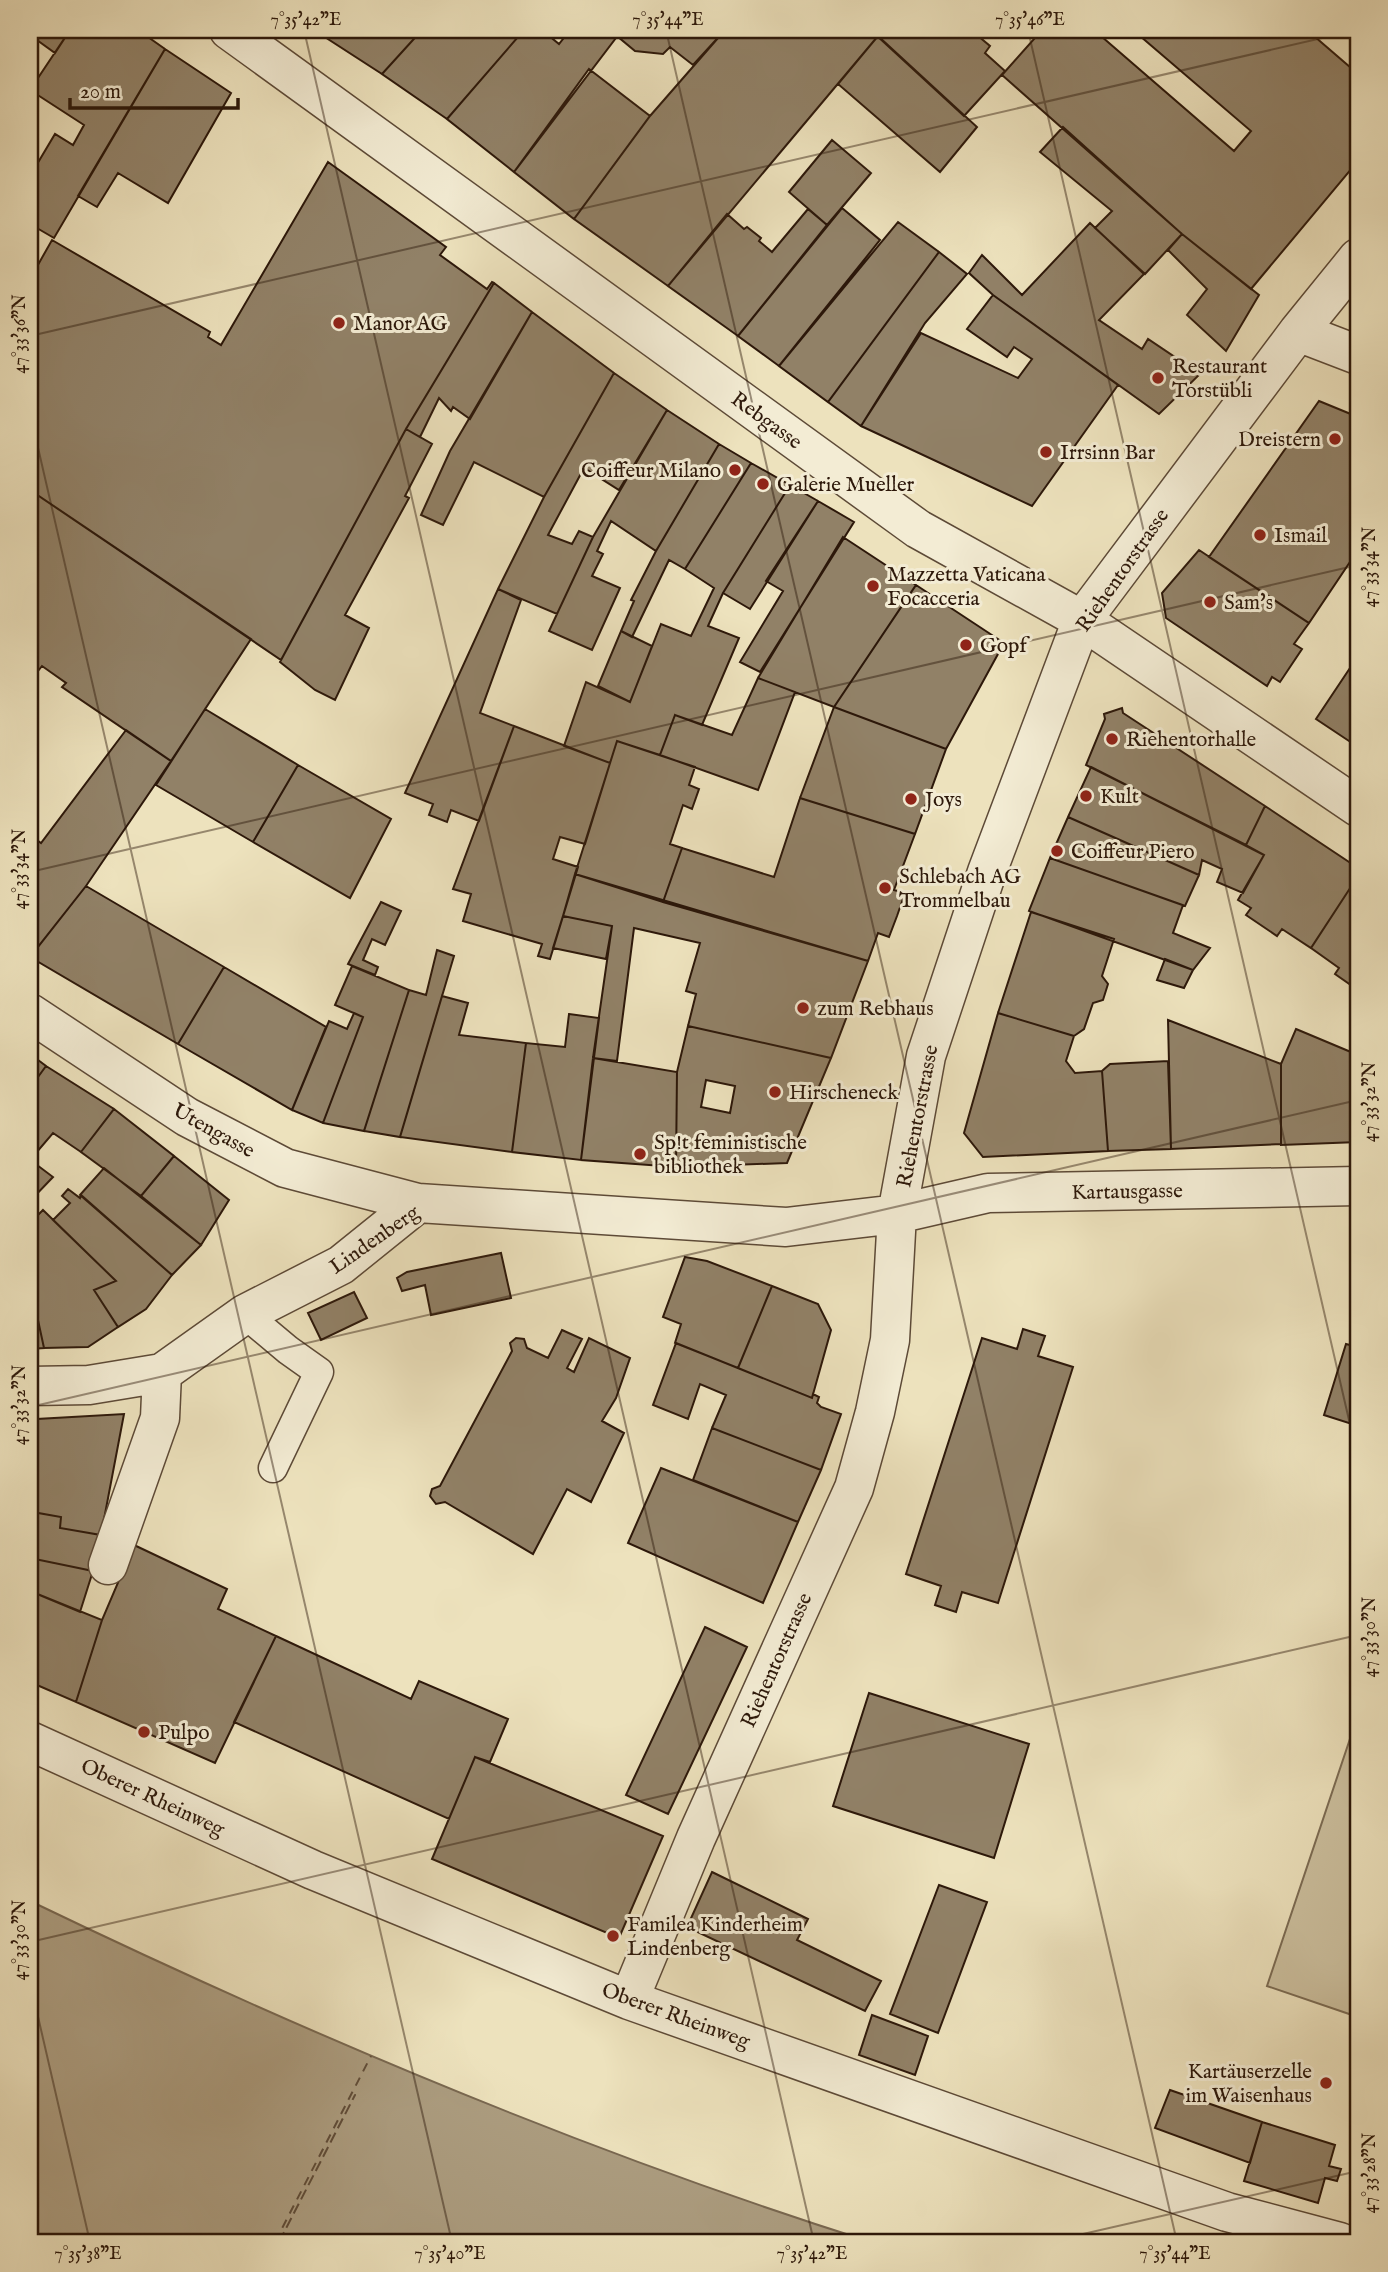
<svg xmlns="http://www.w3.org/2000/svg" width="1388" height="2272" font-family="'IM FELL English',serif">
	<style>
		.green { fill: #ccc09f; stroke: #7c6c54; stroke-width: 2 }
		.water { fill: #ac9d80; stroke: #796851; stroke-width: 2 }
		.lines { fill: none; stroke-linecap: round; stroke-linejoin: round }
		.ferry { stroke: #604d39; stroke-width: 2; stroke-dasharray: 9 7; stroke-linecap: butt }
		.building { fill: #918167; stroke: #2d180a; stroke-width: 2; fill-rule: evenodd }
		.lane-casing { stroke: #5d4a37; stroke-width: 31 }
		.street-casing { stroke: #5d4a37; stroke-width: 41 }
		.lane { stroke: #f3ecd4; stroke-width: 28 }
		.street { stroke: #f3ecd4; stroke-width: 38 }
		.ticks { fill: none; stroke: #2d180a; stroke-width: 2; stroke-opacity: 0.45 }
		.poi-dot { fill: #8f2418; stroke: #f3ecd4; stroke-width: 2.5 }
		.labels { text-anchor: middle; stroke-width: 6; stroke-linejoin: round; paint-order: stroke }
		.poi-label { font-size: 21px; fill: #2d180a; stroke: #f3ecd4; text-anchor: start }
		.street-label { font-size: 21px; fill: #2d180a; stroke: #f3ecd4 }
		.neatline { fill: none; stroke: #2d180a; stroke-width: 2.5 }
		.ticks-label { font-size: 18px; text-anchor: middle; fill: #2d180a }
	</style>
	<rect width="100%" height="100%" fill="#ede2bd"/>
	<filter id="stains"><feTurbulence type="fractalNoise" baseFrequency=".00286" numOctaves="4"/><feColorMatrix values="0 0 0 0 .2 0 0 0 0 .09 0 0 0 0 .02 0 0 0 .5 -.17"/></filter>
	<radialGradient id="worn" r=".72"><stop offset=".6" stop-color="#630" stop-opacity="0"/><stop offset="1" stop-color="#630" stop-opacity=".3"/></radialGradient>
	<path class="green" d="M1358,1715v302l-91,-31z"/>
	<path class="water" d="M30,1901c272,131 553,250 841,341h-841z"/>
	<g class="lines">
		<path class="ferry" d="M275,2242l96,-186
			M279,2242l76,-147 -76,147"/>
	</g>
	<path class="building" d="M30,30h40l-15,23 -25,-18z
		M70,30h68l27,19 -111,189 -24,-14v-48l25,-42 18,11 11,-20 -54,-35z
		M314,30h108l-40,44z
		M422,30h102l-77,89 -65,-45z
		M524,30h18l17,14 11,-14h52l-108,142 -67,-53z
		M622,30h103l-32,35 -23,-18 -7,7 -28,-3 -18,-15z
		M725,30h146l7,6 -210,250 -94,-67 76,-103z
		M881,30h90l19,16 -5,7 20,18 -41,45 -88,-81z
		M1042,30h52l140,121 17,-20 -118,-101h174l51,44v87l-107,128 -69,-55 -180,-159z
		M878,36l99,91 -37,45 -102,-88z
		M165,49l66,44 -63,110 -50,-30 -21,34 -19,-11z
		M589,69l61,47 -76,103 -60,-47z
		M1063,127l119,107 -37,40 -50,-46 17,-17 -72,-59z
		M832,140l39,33 -44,52 -38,-33z
		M328,162l118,85 -6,8 47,34 5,-7 2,1 -88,146 -125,231 -251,-170v-211l22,-39 158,92 -2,5 13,8z
		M842,208l38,32 -101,126 -41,-30z
		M808,209l19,16 -89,111 -70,-50 59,-72 17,15 3,-2 14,11 -2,3 13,11z
		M898,222l41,30 -111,150 -49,-36z
		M1090,223l54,51 -45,46 43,29 6,-10 52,35 -41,40 -166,-119 -24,-22 13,-18 40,40z
		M1182,234l77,61 -33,56 -39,-36 20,-26 -39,-39z
		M939,252l28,22 -42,49 -64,103 -33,-24z
		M494,283l38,29 -62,107 -17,-12 -2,4 -12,-13 -19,39 -14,-8z
		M993,295l125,90 -86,121 -171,-80 60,-93 97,45 14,-19 -18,-12 -7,10 -40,-28z
		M532,312l82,61 -70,124 -70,-35 -31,63 -22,-10 29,-64z
		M614,373l53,37 -48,80 -35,-22 -36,67 24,9 7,-13 14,6 -36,77 -59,-25 46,-92z
		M1319,401l39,16v133l-49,73 -100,-66z
		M667,410l52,34 -63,107 -45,-30 -14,30 6,3 -11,22 28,12 -28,62 -43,-19 44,-94z
		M406,429l26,15 -27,52 4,2 -64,117 24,13 -34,72 -20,-10 -35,-28z
		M719,444l32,19 -66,106 -16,-9 -37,77 -11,-6 13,-30 -3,-1 25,-49z
		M751,463l39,22 -67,108 -15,33 31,12 -37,87 -27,-10 -15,40 -43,-14 -7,22 -46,-17 22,-64 44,20 31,-78 30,12 23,-48 -29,-19z
		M790,485l28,16 -68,108 -27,-16z
		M30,490l221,149 -80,122 -109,-74 4,-4 -24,-17 -4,5 -8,-5z
		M818,501l36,21 -94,150 -20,-10 43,-71 -17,-10z
		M843,537l73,48 -82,122 -76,-29z
		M1199,550l110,73 -15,21 8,5 -22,33 -8,-5 -5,9 -101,-68 -4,-25z
		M916,585l88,58 -58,106 -112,-42z
		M498,589l23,11 -41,113 34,13 -35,95 -28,-11 -4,12 -18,-7 4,-11 -28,-11z
		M621,631l31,15 -22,56 -32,-16z
		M1358,656v91l-42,-28z
		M758,678l37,14 -37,98 -98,-35 15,-40 57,20z
		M834,707l112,42 -31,85 -115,-36z
		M1122,708l1,5 142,93 -19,39 -160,-80 19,-46 -1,-5z
		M205,709l93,56 -45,77 -97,-57z
		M514,726l96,37 -25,81 -25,-7 -7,22 25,8 -28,92 -12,-3 4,-12 -79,-23 8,-27 -18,-5z
		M126,730l45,31 -85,125 -56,71v-122l11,8z
		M617,741l78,26 -6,18 10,4 -7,20 -9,-4 -13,39 12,4 -19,54 -88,-28z
		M298,765l93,54 -41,79 -97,-56z
		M1091,767l173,88 -21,38 -26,-11 5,-13 -20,-9 -3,15 -131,-58z
		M800,798l115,36 -21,56 11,3 -8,23 -8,21 -11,-4 -10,28 -205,-59 19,-54 92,29z
		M1265,806l93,62v8l-47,72 -29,-19 -5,7 -31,-21 5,-7 -13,-8 26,-45 -18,-10z
		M1068,817l131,58 -14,31 -135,-48z
		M1050,858l133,47 -10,28 37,15 -17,22 -164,-59z
		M575,874l293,87 -37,97 -143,-32 8,-32 -10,-3 14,-48 -66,-15 -17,133 -24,-3 19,-132 -49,-10z
		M1358,876v114l-23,-16 4,-6 -28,-20z
		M86,886l138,81 -46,77 -148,-87z
		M381,902l20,9 -16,34 -13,-6 -9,21 15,7 -3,8 -27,-11z
		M1031,912l83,27 -12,37 6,8 -5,16 -10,3 -9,26 -10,7 -76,-23z
		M563,916l49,10 -6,33 -53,-11z
		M437,950l17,6 -54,181 -36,-6 45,-141 17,5z
		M1165,959l28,11 -9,18 -27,-8z
		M352,966l57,24 -45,141 -41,-8 40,-106 -28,-12z
		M224,967l102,60 -34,83 -114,-66z
		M442,996l26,7 -9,32 67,8 -14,109 -112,-15z
		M354,1013l9,4 -40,106 -31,-13 37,-89 18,8z
		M998,1013l76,23 -8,25 9,12 27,-2 6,80 -125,6 -19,-24z
		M569,1014l30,4 -18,142 -69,-8 14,-109 39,4z
		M1168,1020l113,44v80l-110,5z
		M688,1026l143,32 -44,105 -111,4 1,-95zM706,1080l29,6 -5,27 -29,-6z
		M1296,1029l62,26v87l-77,3v-81z
		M30,1054l16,12 -16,22z
		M593,1058l84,14 -1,95 -95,-7z
		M1168,1061l3,88 -63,2 -6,-80 8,-7z
		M46,1066l68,43 -33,43 -28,-19 -23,27v-72z
		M114,1109l60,47 -33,40 -60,-44z
		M174,1156l55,44 -28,45 -60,-49z
		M33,1162l20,15 -21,22 -2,-33z
		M104,1168l97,77 -29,30 -92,-80z
		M68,1189l12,9 1,-3 91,80 -26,34 -28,18 -24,-37 22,-9 -63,-61 17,-17 -8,-7z
		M43,1210l73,71 -22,9 24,37 -30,20 -44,1 -14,-65v-60z
		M501,1253l10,45 -80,17 -6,-30 -23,6 -5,-13 10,-6z
		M685,1257l22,4 65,25 -34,82 -63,-25 6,-19 -18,-7z
		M30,1283l14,65 -14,1z
		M772,1286l46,18 13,26 -19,68 -74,-30z
		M354,1292l13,26 -46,22 -13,-27z
		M1023,1329l22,7 -7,20 35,11 -75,236 -36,-11 -6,20 -21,-7 6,-19 -35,-12 76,-236 35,11z
		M562,1330l20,9 -15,29 7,4 15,-34 41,20 -14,40 -14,23 22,12 -33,69 -24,-13 -34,65 -88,-52 -9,2 -6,-8 2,-7 8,-3 72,-135 -2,-8 6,-5 8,1 3,9 21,10z
		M676,1343l136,55 1,-4 6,3 -2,6 4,4 20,7 -20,56 -109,-42 14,-33 -26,-11 -12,35 -35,-14z
		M1346,1344l12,3v79l-34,-11z
		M124,1414l-23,121 -41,-7 1,-11 -23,-4 -5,16 -3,-1v-72l7,-37z
		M37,1419l-7,37v-36z
		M712,1428l109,42 -23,52 -105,-42z
		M661,1468l137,54 -35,81 -135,-60z
		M38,1513l23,4 -1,11 41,7 -8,36 -63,-13v-15z
		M134,1545l93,44 -9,20 58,27 -61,127 -139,-61 26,-82z
		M30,1558l63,13 -13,41 -50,-21z
		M30,1591l72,29 -26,82 -46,-20z
		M705,1627l42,20 -79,167 -42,-19z
		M276,1636l135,63 8,-18 89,38 -18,43 -15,-5 -26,62 -215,-97z
		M869,1693l160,51 -35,114 -161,-52z
		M475,1757l188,79 -44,102 -187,-79z
		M712,1872l96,47 -11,21 84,41 -16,30 -178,-84z
		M939,1885l48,17 -49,131 -48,-19z
		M872,2015l56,21 -13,39 -56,-20z
		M1170,2090l92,32 -12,41 -95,-35z
		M1262,2122l73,23 -6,21 12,3 -4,12 -12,-3 -7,25 -74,-22z"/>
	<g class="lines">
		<g class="lane-casing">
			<path id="lane" d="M245,1314l43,36 31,22 -46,96"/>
		</g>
		<g class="street-casing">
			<path id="street" d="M229,30l689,499 164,91 276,187
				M1298,332l60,23
				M30,1013l157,104 98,51 133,35 368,24 111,-13 91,-21 370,-7
				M30,1386l59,-1 73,-12 83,-59 96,-49 77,-62
				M108,1565l52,-147 2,-45
				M30,1741l283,129 316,130 598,212 113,30
				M629,2000l67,-162 158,-350 21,-76 15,-72 7,-126 29,-158 61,-184 95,-252 216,-288 60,-74"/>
		</g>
		<use href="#lane" class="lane"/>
		<use href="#street" class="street"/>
	</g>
	<path class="ticks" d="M304,30l510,2212M666,30l511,2212M1028,30l330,1429M30,336l1327,-306M30,413l422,1829M30,872l1328,-307M30,1407l1328,-307M30,1942l1328,-307M30,1982l60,260M1048,2242l310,-71"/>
	<g class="poi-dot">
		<circle cx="339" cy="323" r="7"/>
		<circle cx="1158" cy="378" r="7"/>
		<circle cx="1335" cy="439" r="7"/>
		<circle cx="1046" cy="452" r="7"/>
		<circle cx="735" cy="470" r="7"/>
		<circle cx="763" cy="484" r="7"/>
		<circle cx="1260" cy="535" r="7"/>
		<circle cx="873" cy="586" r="7"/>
		<circle cx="1210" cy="602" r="7"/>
		<circle cx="966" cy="645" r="7"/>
		<circle cx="1112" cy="739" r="7"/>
		<circle cx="1086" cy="796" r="7"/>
		<circle cx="911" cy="799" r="7"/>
		<circle cx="1057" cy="851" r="7"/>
		<circle cx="885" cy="888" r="7"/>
		<circle cx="803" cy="1008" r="7"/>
		<circle cx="775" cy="1092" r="7"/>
		<circle cx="640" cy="1154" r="7"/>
		<circle cx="144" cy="1732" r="7"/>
		<circle cx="613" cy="1936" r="7"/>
		<circle cx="1326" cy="2083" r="7"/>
	</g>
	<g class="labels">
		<g class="poi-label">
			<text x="353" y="330">Manor AG</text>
			<text x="1172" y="373">Restaurant<tspan x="1172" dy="24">Torstübli</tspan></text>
			<text x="1321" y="446" text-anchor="end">Dreistern</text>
			<text x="1060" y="459">Irrsinn Bar</text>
			<text x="721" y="477" text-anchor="end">Coiffeur Milano</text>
			<text x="777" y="491">Galerie Mueller</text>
			<text x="1274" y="542">Ismail</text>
			<text x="887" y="581">Mazzetta Vaticana<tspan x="887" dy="24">Focacceria</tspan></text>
			<text x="1224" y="609">Sam's</text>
			<text x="980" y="652">Gopf</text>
			<text x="1126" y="746">Riehentorhalle</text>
			<text x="1100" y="803">Kult</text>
			<text x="925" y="806">Joys</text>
			<text x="1071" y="858">Coiffeur Piero</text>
			<text x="899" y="883">Schlebach AG<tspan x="899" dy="24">Trommelbau</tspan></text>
			<text x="817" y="1015">zum Rebhaus</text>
			<text x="789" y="1099">Hirscheneck</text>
			<text x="654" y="1149">Sp!t feministische<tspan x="654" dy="24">bibliothek</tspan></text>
			<text x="158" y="1739">Pulpo</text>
			<text x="627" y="1931">Familea Kinderheim<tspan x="627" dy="24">Lindenberg</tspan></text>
			<text x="1312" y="2078" text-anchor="end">Kartäuserzelle<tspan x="1312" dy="24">im Waisenhaus</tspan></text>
		</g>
		<g class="street-label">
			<text transform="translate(767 420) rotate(36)" y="7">Rebgasse</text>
			<text transform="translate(1122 570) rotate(-55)" y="7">Riehentorstrasse</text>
			<text transform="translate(917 1116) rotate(-79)" y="7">Riehentorstrasse</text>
			<text transform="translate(214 1130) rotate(29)" y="7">Utengasse</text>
			<text transform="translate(1127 1191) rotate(-1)" y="7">Kartausgasse</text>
			<text transform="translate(374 1239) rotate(-35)" y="7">Lindenberg</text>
			<text transform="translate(776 1660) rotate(-66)" y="7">Riehentorstrasse</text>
			<text transform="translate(153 1797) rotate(25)" y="7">Oberer Rheinweg</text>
			<text transform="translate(676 2015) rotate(20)" y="7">Oberer Rheinweg</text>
		</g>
	</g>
	<rect width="1388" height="2272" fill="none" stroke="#ede2bd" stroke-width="77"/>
	<path d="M70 98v10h168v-10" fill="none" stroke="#2d180a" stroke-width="3.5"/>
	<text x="80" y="98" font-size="21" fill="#2d180a" stroke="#f3ecd4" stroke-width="5" paint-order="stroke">20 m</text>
	<rect x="38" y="38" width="1312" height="2196" class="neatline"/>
	<g class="ticks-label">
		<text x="306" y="25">7°35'42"E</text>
		<text x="668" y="25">7°35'44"E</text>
		<text x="1030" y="25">7°35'46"E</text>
		<text transform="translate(19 334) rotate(-90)" y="6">47°33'36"N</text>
		<text transform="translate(1369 567) rotate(-90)" y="6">47°33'34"N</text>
		<text transform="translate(19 869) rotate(-90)" y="6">47°33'34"N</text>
		<text transform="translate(1369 1102) rotate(-90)" y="6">47°33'32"N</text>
		<text transform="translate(19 1405) rotate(-90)" y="6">47°33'32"N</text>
		<text transform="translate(1369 1637) rotate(-90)" y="6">47°33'30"N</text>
		<text transform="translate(19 1940) rotate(-90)" y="6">47°33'30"N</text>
		<text transform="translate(1369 2173) rotate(-90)" y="6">47°33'28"N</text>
		<text x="88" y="2259">7°35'38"E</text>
		<text x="450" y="2259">7°35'40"E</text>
		<text x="812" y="2259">7°35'42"E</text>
		<text x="1175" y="2259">7°35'44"E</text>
	</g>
	<rect width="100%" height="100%" filter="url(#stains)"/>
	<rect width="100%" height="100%" fill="url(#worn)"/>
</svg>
